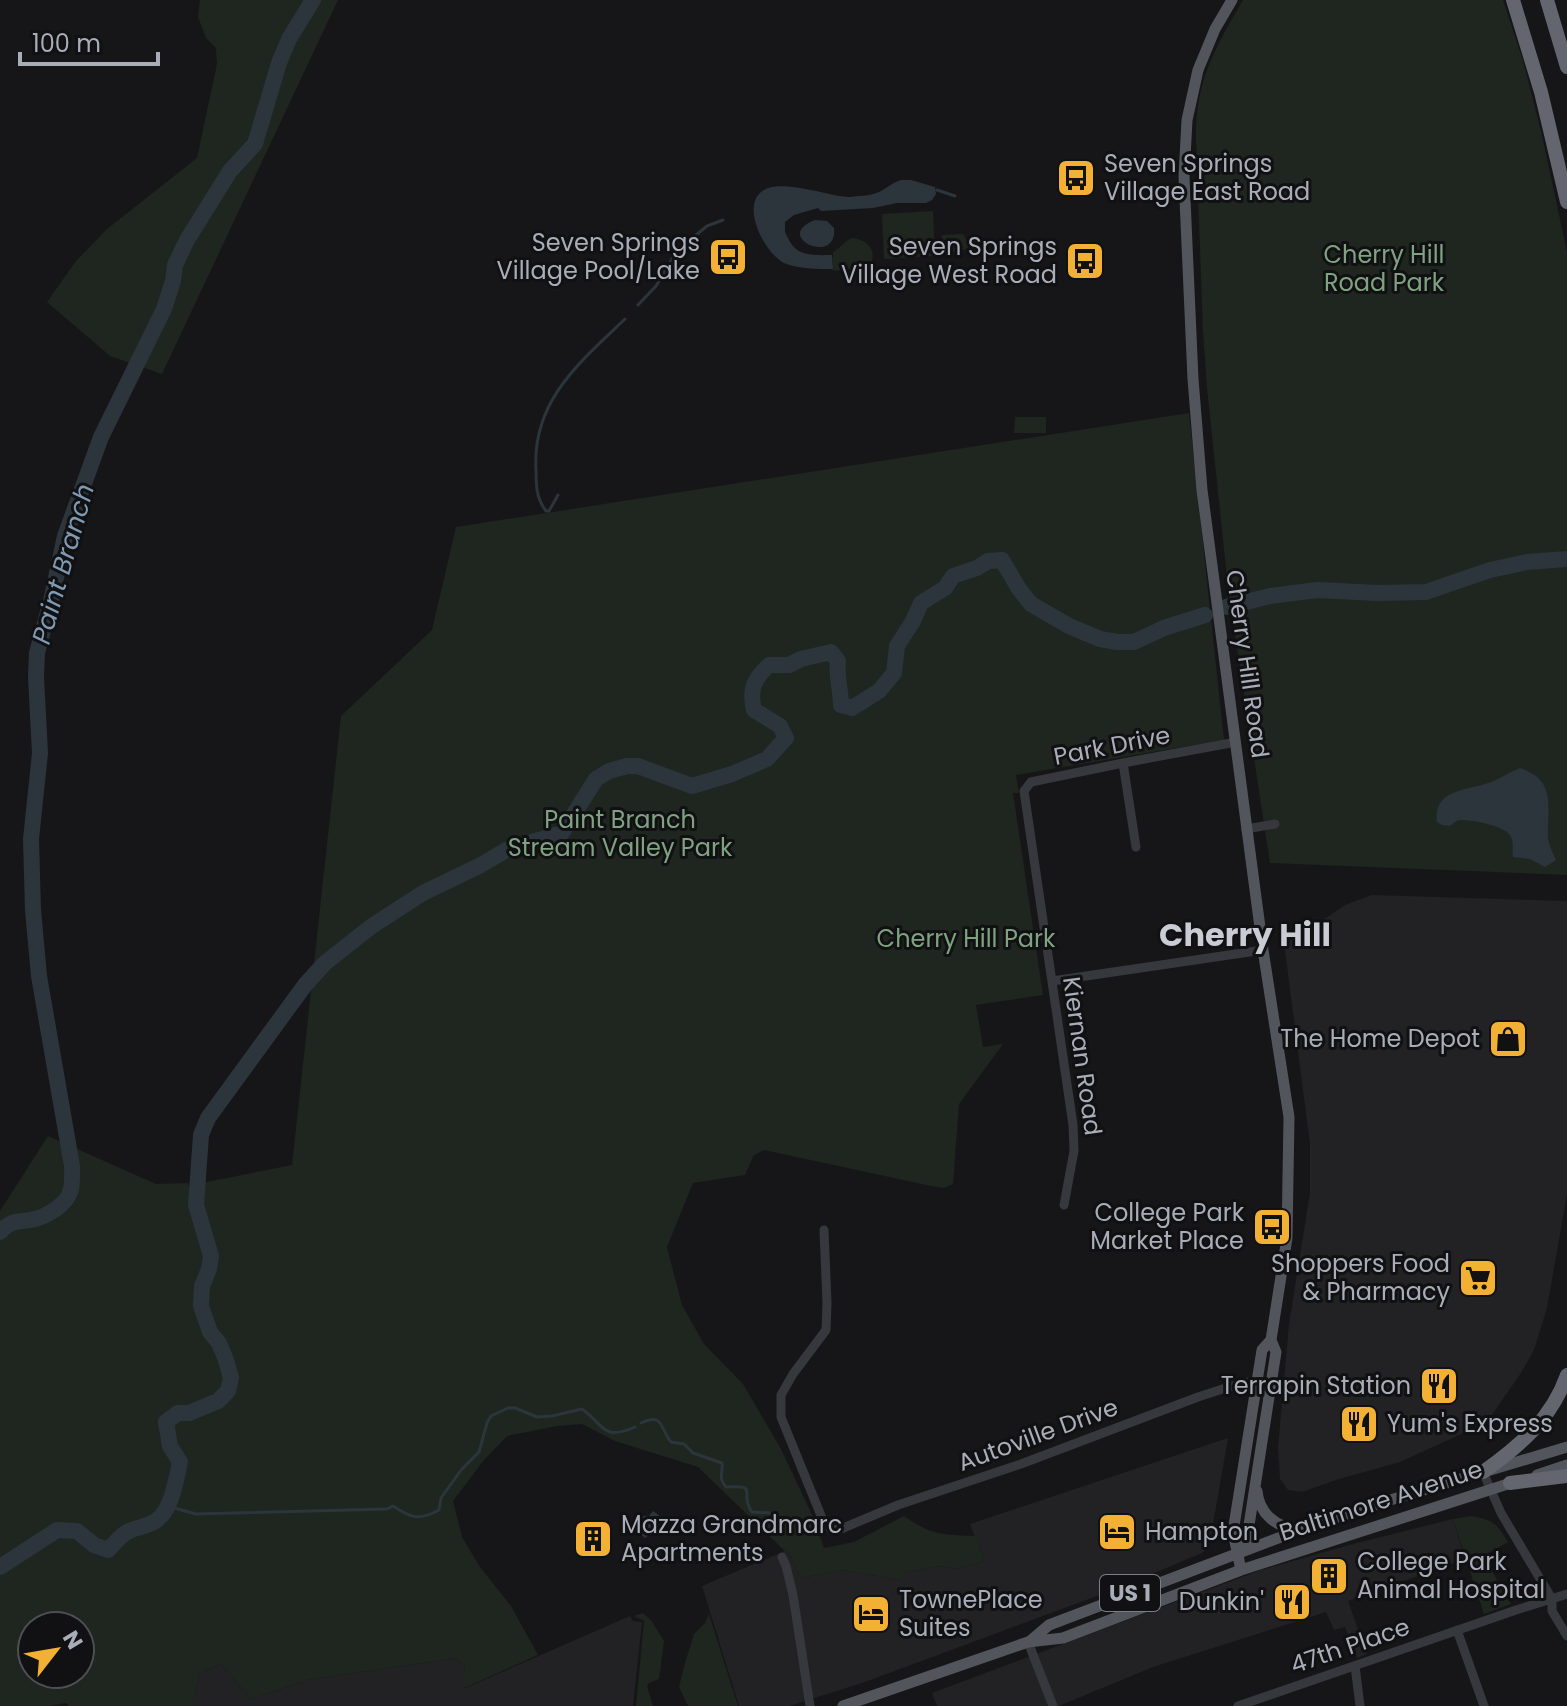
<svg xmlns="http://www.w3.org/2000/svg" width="1567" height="1706" font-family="Poppins,sans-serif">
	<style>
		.built { fill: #222225 }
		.green { fill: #1e261f; fill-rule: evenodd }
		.water { fill: #2c353c }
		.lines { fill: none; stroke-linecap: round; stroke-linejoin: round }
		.stream { stroke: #2c353c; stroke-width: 3 }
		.river { stroke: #2c353c; stroke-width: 16 }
		.minor { stroke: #37383d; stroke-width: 9 }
		.major { stroke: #53555c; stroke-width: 11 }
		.highway { stroke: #63666e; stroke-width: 14 }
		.labels { text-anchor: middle; stroke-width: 6; stroke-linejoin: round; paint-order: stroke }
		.shield { fill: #111113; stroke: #7b7e86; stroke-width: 2 }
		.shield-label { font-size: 22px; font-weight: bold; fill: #a8adb8 }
		.poi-label { font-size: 24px; fill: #a8adb8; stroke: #111113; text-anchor: end }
		.park-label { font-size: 24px; fill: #7fa381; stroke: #111113 }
		.street-label { font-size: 24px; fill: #a8adb8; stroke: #111113 }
		.water-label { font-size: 26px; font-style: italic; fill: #7f9bb3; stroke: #111113 }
		.district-label { font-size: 32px; font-weight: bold; fill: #c9ccd4; stroke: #111113 }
	</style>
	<rect width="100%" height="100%" fill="#161618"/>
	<path class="built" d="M1372,895l195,6v293l-20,114 -13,42 -13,23 -32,46 -8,6 -81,37 -61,17 -37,13 -14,-2 -8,-11 -2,-31 11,-124 21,-131v-49l-27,-209h18l44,-30z
		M1228,1438l-19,109 -7,6 -81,34 -256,95 -76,24h-50l-37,-120 83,-35 7,7 9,20 42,-8 57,10 2,-7 39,-7 17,3 26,-8 -14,-37z
		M1453,1519l12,40 -117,42 19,53 -10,4 -12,-31 -11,3 -8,-18 -173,55 -94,39h-122l-5,-13 329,-123 88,-25z
		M630,1616l3,5 9,1 -9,84h-441l8,-33 21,-9 30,35 56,-19 150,-22 8,9 -2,22z"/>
	<path class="green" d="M200,0h138l-176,374 -52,-18 -63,-54 29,-41 31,-32 90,-71 20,-94 -1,-16 -10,-10 -8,-21z
		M1243,0h260l20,61 18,70 26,121v623l-297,-12 -42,-276 -21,-199 -4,-57 -7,-192c-1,-57 19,-91 47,-139z
		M933,211l2,45 -51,3 -2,-45z
		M963,234l8,14 -27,7 -2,-20z
		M852,238c14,1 25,11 19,25l-11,5 -27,3v-19c8,-4 11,-11 19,-14z
		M1189,413l35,327 -208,35 3,18h-6l30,202 -67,10 7,42 20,-3 -44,60 -6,80 -9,4 -13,-2 -167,-36 -10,5 -9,20 -52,8 -26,64 15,58 22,39 39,40 38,65 32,68 11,31 30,-6 50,-26c27,19 39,19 71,20l9,25 -26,8 -17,-3 -38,7 -3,7 -57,-10 -42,8 -9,-20 -94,-91 -83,-26 -33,-17 -25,2 -50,10 -23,24 -31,41 9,36 18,30 31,39 27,49 -76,34 3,-22 -8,-9 -150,22 -56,19 -30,-35 -21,9 -8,33h-124l-2,-3 -17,3h-49v-495l48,-75 108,48 32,-1 1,4 2,-2 101,-20 49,-449 91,-86 24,-103zM32,1626h48v48h-48z
		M1015,417h31v16h-32z
		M1471,1516c24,5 24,6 37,26l-25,14 28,48 -27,10 -31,-95z
		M643,1613l8,7 13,21 -5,38 -10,4 -2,3 6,20h-17l8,-85 -10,-5z
		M709,1614l29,92h-50l-9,-19 6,-24 9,-29 11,-11z"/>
	<path class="water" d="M901,180h10l24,7 1,7 -4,6 -6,3h-29l-24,5 -52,3 -3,-3 -24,7 -9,7v10c2,4 4,9 7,13 9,12 27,10 40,10l1,14c-15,0 -35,0 -49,-6 -18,-9 -41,-52 -25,-69 16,-19 69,3 90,3 9,-1 22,-1 30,-5 8,-4 13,-9 22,-12z
		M815,220l12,1 7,7c4,39 -63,9 -19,-8z
		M1520,768c37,12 27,39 28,68 0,8 5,17 8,24l-11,7 -15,-8 -17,-2c-1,-7 1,-15 -2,-20 -4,-11 -38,-17 -49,-17 -6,0 -8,3 -12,6l-8,-1 -5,-3c-4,-34 31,-31 54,-40 10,-4 19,-10 29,-14z
		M653,1511l7,5 -3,6 2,1 -7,12 -2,-1 -5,4 -7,-6 3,-5 -2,-8 4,-3h6z"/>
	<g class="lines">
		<path class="stream" d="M937,190l18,6
			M638,305l18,-19 19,-32 9,-9 23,-19 16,-6
			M558,495l-9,16h-3c-10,-13 -10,-26 -10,-42 -4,-68 44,-107 89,-150
			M641,1423c22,-11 19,5 30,19l13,2 9,9 29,10c1,11 -4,15 4,24 35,-2 12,6 26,25l19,1 11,11
			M167,1506l29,8 191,-5 6,-3c18,12 26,15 46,4l2,-12 20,-28 18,-18 8,-29 4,-7 17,-8h7l22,9 15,-1 30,-7c22,15 20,33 53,18"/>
		<path class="river" d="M1226,607l44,-11 47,-6 61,3 48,-1 64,-22 37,-8 40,-3
			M0,1232c13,-14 19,-9 35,-13 12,-3 31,-14 35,-27 3,-7 2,-17 2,-26l-33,-190 -6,-66 -2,-71 9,-86 -4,-76 1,-24 14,-52 14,-65 36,-99 63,-128 9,-28 2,-16 12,-25 43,-69 25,-27 24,-81 10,-24 24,-39
			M0,1567l57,-37 20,1 17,14 14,5c6,-6 12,-14 19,-18 9,-5 21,-5 30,-12 15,-11 19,-40 23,-58l-10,-16 -4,-24 12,-9h11l29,-12 10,-10 3,-13 -5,-18 -7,-17 -9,-11 -9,-26 1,-20 7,-17 2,-13 -15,-51 5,-70 7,-17 97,-133 20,-22 47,-37 51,-33 58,-28 25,-15 56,-17 34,-54 13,-8 18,-5h11l54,20 40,-12 35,-15 19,-21 -6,-12 -26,-16c-5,-21 0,-31 15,-45h20l12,-6 30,-7 7,9c-2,16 3,29 3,44l11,3 27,-17 15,-18 3,-27 16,-25 8,-18 24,-15 8,-12 24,-8 11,-7 14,-1 17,29 12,15 38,22 31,13 17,3h17l30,-14 41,-13"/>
		<path class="minor" d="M1123,763l13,84
			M1246,829l29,-5
			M1052,981l211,-31
			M1064,1205l10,-54 -1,-26 -49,-334 7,-9 92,-19 113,-21
			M824,1230l3,73 -1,27 -33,44 -12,21v22l43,106 8,7 9,-1 57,-24 123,-41 177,-67 43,-14 16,-2
			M1483,1472l18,41 51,86v12l15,25
			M782,1557l4,9 7,29 17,111
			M1457,1630l27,76
			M1028,1642l25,64
			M1355,1666l5,40
			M1238,1706l278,-96 51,-16"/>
		<path class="major" d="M1232,0l-17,29 -17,41 -11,50 -3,57 9,202 9,111 61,460 26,167 -2,121 -16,102 5,12 -29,186 -10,16
			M1537,1475l30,-10
			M1257,1491c2,22 19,37 41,38
			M1241,1570l-8,-38 29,-182 9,-10
			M1029,1642l20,-17 253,-96 65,-22 200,-60
			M843,1706l185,-64 35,-4 178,-68 276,-89"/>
		<path class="highway" d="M1513,0l28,92 26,110
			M1547,0l20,67
			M1483,1472c37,-26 69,-54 84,-97
			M1510,1483l57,-7"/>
	</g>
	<defs>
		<g id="bus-square" transform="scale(2)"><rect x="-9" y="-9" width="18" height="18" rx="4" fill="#f2b134" stroke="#111113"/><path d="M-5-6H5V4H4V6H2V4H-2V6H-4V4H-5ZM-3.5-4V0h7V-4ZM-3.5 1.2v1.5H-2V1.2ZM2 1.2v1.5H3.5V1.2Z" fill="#111"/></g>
		<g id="shop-square" transform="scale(2)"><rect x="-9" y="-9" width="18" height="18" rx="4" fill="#f2b134" stroke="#111113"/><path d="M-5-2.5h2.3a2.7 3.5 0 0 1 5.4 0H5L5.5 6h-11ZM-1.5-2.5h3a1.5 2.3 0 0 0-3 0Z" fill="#111"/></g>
		<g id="supermarket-square" transform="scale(2)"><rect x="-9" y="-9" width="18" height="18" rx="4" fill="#f2b134" stroke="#111113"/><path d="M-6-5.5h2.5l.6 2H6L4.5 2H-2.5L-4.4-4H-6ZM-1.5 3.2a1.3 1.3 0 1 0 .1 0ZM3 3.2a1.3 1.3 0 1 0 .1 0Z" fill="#111"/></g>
		<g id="restaurant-square" transform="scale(2)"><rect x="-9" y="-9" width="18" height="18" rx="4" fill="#f2b134" stroke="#111113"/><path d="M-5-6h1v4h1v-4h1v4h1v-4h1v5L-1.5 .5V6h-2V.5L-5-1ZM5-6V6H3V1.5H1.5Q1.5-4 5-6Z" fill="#111"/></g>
		<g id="hotel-square" transform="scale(2)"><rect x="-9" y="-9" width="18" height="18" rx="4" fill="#f2b134" stroke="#111113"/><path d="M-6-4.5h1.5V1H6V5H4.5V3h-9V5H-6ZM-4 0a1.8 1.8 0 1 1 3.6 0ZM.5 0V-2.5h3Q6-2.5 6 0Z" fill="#111"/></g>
		<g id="building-square" transform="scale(2)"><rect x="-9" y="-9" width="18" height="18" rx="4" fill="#f2b134" stroke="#111113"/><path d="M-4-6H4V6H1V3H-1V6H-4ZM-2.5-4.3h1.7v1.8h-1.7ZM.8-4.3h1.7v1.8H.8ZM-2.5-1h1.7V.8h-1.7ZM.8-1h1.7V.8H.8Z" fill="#111"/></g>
	</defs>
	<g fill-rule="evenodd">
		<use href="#bus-square" x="1076" y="178"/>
		<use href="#bus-square" x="728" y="257"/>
		<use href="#bus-square" x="1085" y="261"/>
		<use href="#shop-square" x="1508" y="1039"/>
		<use href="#bus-square" x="1272" y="1227"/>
		<use href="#supermarket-square" x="1478" y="1278"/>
		<use href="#restaurant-square" x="1439" y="1386"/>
		<use href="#restaurant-square" x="1359" y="1424"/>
		<use href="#hotel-square" x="1117" y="1532"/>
		<use href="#building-square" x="593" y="1539"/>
		<use href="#building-square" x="1329" y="1576"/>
		<use href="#restaurant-square" x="1292" y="1602"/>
		<use href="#hotel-square" x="871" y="1614"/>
	</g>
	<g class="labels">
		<rect class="shield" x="1100" y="1575" width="60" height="36" rx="6"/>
		<g class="shield-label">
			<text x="1130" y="1601">US 1</text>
		</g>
		<g class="poi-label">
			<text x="1104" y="172" text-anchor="start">Seven Springs<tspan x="1104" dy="28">Village East Road</tspan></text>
			<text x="700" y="251">Seven Springs<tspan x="700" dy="28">Village Pool/Lake</tspan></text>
			<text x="1057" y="255">Seven Springs<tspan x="1057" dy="28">Village West Road</tspan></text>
			<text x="1480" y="1047">The Home Depot</text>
			<text x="1244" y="1221">College Park<tspan x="1244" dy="28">Market Place</tspan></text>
			<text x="1450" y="1272">Shoppers Food<tspan x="1450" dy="28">&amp; Pharmacy</tspan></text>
			<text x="1411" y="1394">Terrapin Station</text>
			<text x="1387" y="1432" text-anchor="start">Yum's Express</text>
			<text x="621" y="1533" text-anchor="start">Mazza Grandmarc<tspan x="621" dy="28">Apartments</tspan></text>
			<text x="1145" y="1540" text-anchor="start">Hampton</text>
			<text x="1357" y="1570" text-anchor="start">College Park<tspan x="1357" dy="28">Animal Hospital</tspan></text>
			<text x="899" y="1608" text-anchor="start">TownePlace<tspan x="899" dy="28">Suites</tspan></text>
			<text x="1264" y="1610">Dunkin'</text>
		</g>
		<g class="park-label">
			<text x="1384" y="263">Cherry Hill<tspan x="1384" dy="28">Road Park</tspan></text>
			<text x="620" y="828">Paint Branch<tspan x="620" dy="28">Stream Valley Park</tspan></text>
			<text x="966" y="947">Cherry Hill Park</text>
		</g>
		<g class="street-label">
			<text transform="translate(1247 664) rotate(82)" y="8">Cherry Hill Road</text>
			<text transform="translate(1112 746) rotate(-11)" y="8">Park Drive</text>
			<text transform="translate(1082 1056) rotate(82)" y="8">Kiernan Road</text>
			<text transform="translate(1038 1435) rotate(-20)" y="8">Autoville Drive</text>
			<text transform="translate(1381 1501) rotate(-18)" y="8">Baltimore Avenue</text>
			<text transform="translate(1350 1646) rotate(-19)" y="8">47th Place</text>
		</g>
		<g class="water-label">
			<text transform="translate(63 564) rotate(-74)" y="9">Paint Branch</text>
		</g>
		<g class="district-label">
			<text x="1245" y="946">Cherry Hill</text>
		</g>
	</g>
	<g transform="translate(56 1650) rotate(59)"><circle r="38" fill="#111113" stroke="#4d4f55" stroke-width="2"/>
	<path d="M0-6L14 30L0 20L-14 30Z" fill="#f2b134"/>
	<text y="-12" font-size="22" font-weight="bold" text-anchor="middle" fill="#a8adb8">N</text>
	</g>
	<path d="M20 52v12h138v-12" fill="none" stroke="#a8adb8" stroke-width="4"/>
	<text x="32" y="52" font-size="24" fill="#a8adb8" stroke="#111113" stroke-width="6" paint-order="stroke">100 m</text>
</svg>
